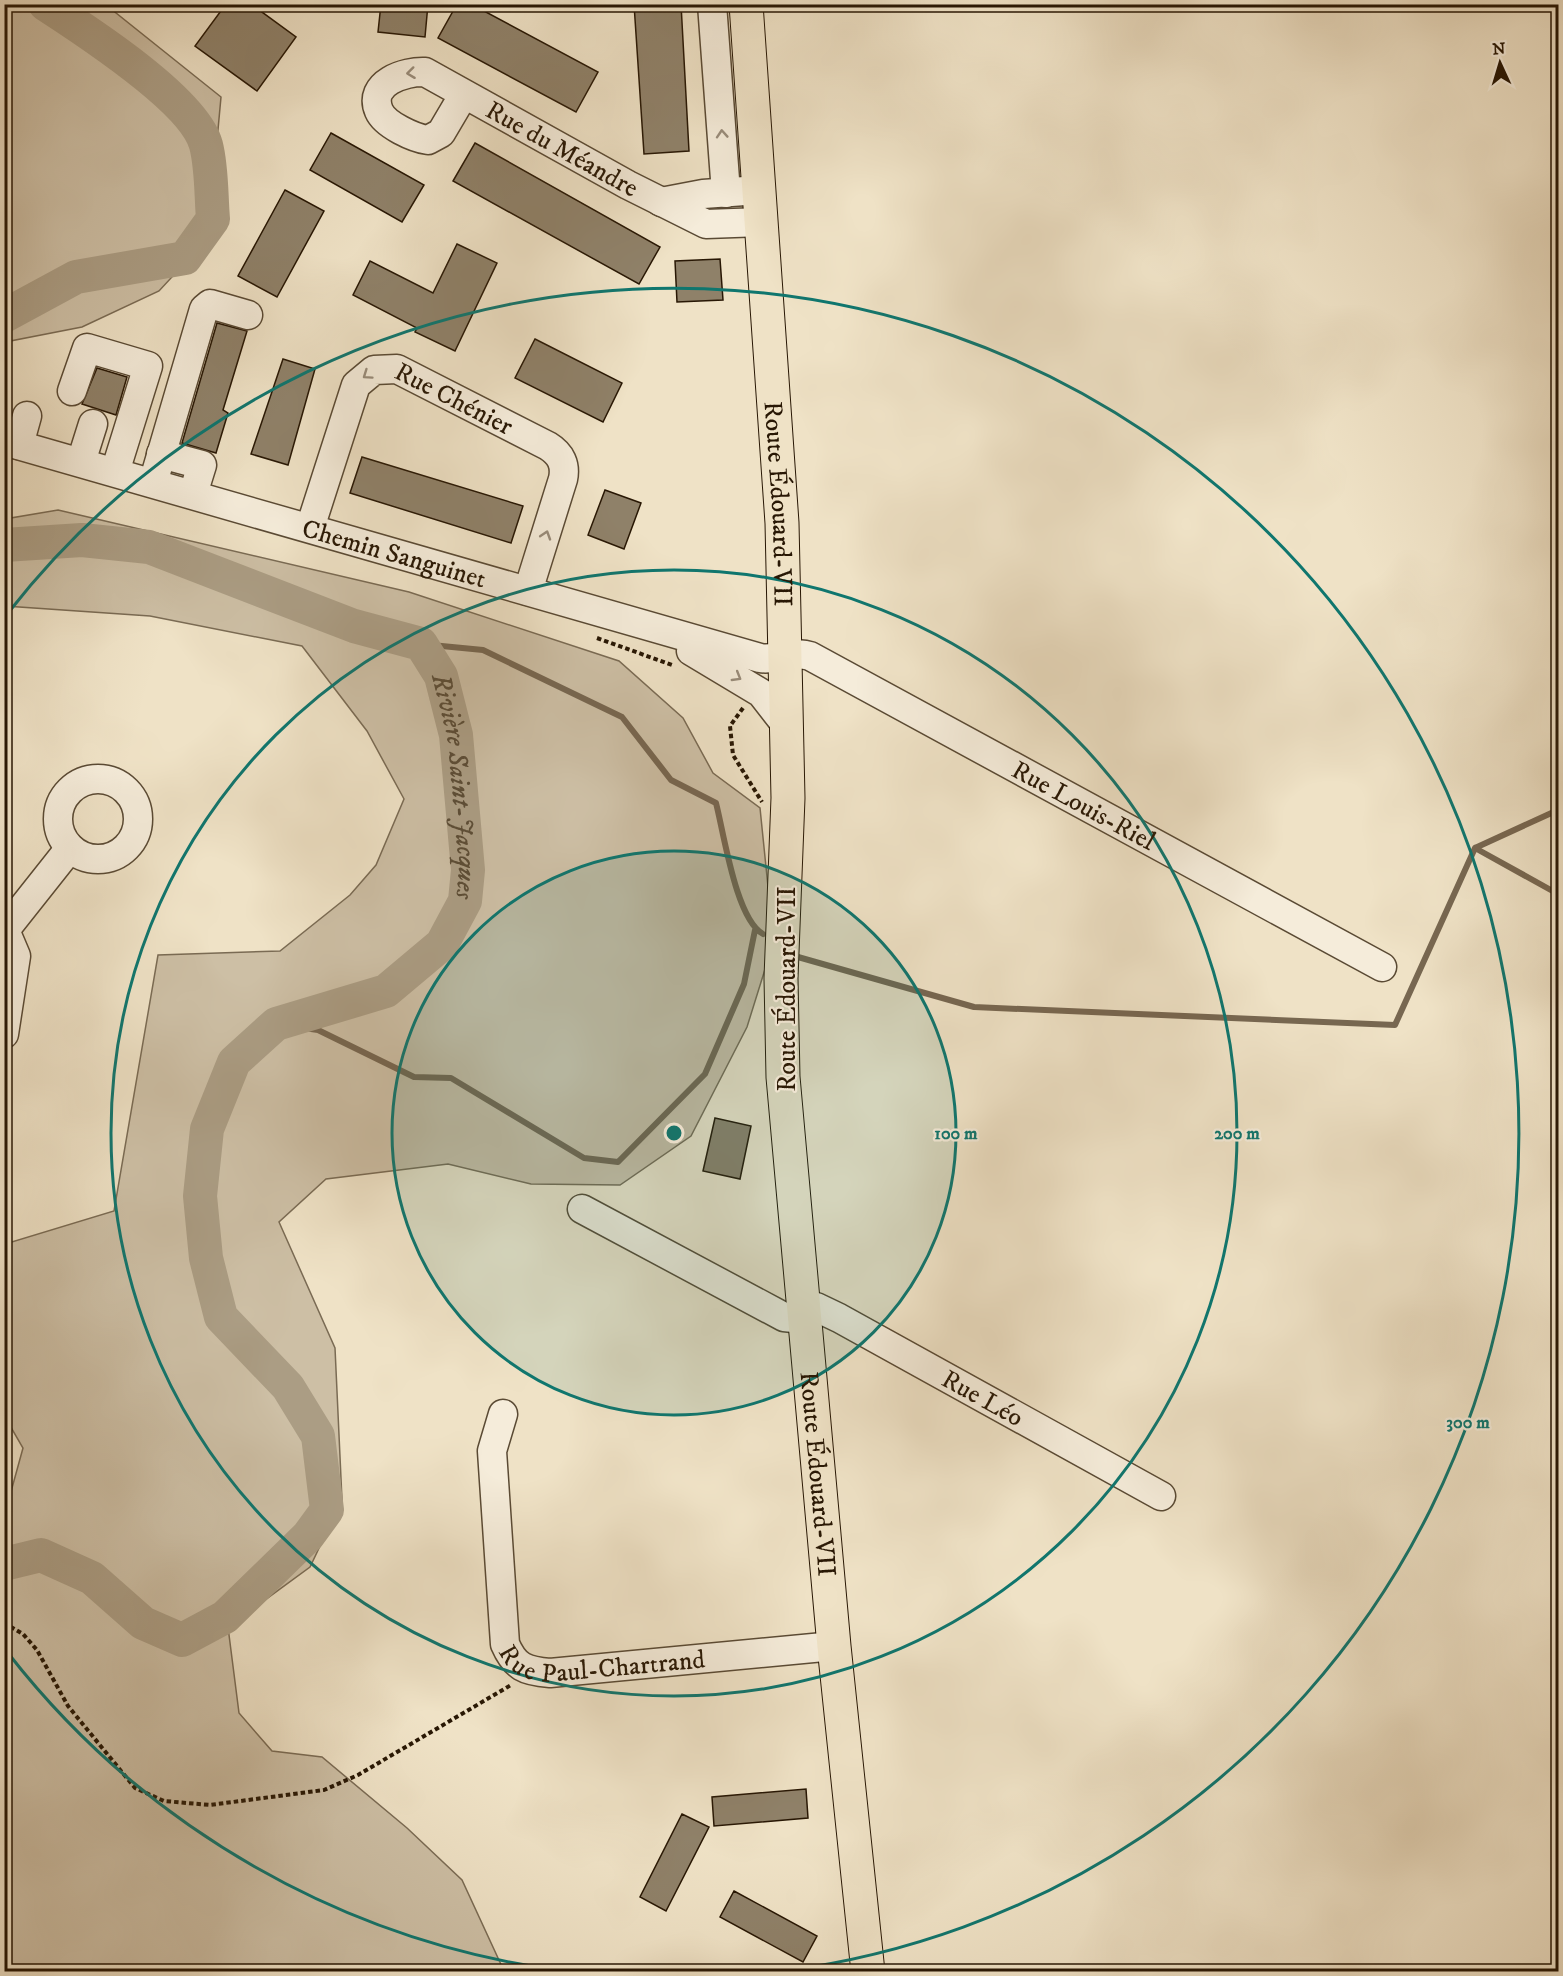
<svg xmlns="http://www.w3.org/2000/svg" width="1563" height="1976" font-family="'IM FELL DW Pica',serif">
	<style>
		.green { fill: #cdbfa5; stroke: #7a6b54; stroke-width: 1.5 }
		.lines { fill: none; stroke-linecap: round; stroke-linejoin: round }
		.stream { stroke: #776751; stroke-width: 6 }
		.river { stroke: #ab9d84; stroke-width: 34 }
		.building { fill: #8f8169; stroke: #281704; stroke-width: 1.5 }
		.minor-casing { stroke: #5a4a34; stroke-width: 31 }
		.major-casing { stroke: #281704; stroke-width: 35 }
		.path { stroke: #281704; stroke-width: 4; stroke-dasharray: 4.5 3; stroke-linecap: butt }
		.minor { stroke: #f5ecda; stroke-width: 28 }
		.major { stroke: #efe2c6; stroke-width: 33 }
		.oneway { stroke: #998c7a }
		.ring { fill: none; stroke: #0f766e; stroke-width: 3 }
		.labels { text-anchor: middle; stroke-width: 4.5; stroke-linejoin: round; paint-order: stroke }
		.street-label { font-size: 26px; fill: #281704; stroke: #f5ecda }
		.water-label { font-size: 27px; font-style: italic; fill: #5c4d37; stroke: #f5ecda }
		.centre { fill: #0f766e; stroke: #f5ecda; stroke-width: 3 }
		.ring-label { font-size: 18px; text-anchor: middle; font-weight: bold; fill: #0f766e; stroke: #f5ecda; stroke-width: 4.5; stroke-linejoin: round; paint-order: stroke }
	</style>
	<rect width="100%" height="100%" fill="#efe2c6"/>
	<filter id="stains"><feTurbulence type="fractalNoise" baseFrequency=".00333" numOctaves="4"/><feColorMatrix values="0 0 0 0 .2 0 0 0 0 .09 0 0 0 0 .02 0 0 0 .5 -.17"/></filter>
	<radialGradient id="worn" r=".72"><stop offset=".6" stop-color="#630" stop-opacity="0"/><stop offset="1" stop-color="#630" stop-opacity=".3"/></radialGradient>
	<path class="green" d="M5,4l101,1 115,92 -13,141 -49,53 -77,36 -77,15z
		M58,510l351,82 210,69 64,57 30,55 47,35 12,118 -6,40 -19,61 -56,109 -71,49 -89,-1 -83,-20 -122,15 -47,43 56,126 7,152 -32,67 -82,60 11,86 33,38 50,6 85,71 55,52 42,91h-499l-1,-454 19,-69 -18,-31v-173l109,-33 44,-256 122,-4 70,-56 26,-30 28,-66 -37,-68 -65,-85 -152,-30 -145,-10v-87z"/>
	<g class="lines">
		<path class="stream" d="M421,644l62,6 139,67 49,63 45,23c8,31 20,116 47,131
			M1475,848l83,46
			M798,957l176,50 421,18 80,-177 83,-38
			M276,1024l42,6 96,47 37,1 133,80 34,4 87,-88 39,-90 11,-54"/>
		<g class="river">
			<path d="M4,316l72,-39 109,-19 28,-39c-2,-23 -1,-51 -7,-74 -12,-45 -121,-115 -161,-141"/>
			<path id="s1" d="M4,545l78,-5 67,7 205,79 67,18 20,32 15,59 12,135 -3,31 -23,43 -56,47 -110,33 -42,38 -27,67 -7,67 6,62 15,59 67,70 30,49 9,74 -19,26 -83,81 -43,23 -39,-17 -51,-45 -51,-23 -37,9"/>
		</g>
	</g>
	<path class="building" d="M226,4h25l45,33 -39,54 -62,-45z
		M381,4h47l-3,33 -47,-5z
		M457,4h14l127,68 -22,40 -138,-74z
		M634,4h47l8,147 -45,3z
		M331,133l93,52 -22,37 -92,-52z
		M475,143l185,104 -21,37 -186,-103z
		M285,190l39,21 -47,86 -39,-21z
		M457,244l40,19 -42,88 -40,-19 2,-4 -64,-33 17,-34 63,32z
		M720,259l3,41 -46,2 -2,-41z
		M217,323l30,8 -24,79 5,3 -12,40 -34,-10z
		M535,339l87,44 -19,39 -88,-44z
		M283,359l32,10 -27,96 -37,-11z
		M97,368l30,9 -11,38 -34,-11z
		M362,457l161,49 -12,37 -161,-50z
		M605,490l36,13 -17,46 -36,-14z
		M715,1118l36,8 -11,53 -37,-8z
		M806,1789l2,29 -94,8 -2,-29z
		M682,1814l27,13 -43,84 -26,-14z
		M734,1891l83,45 -14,26 -83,-45z"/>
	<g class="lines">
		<g class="minor-casing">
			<g id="minor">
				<path d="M712,4l14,189"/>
				<path id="s2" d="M464,94l-23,39 -13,7c-14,-2 -43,-15 -49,-29 -12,-28 26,-40 46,-39l203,113 78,39 56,-2"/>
				<path d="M661,202l42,-8 42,-3"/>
				<path d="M72,391l15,-43 61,18 -33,106"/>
				<path id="s3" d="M4,441l756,217c17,3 33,-8 50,-2l572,311"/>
				<path d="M19,445l8,-29"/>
				<path d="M161,454l41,11 -9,29"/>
				<path d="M81,462l12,-38"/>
				<path d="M153,483l51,-174 6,-5 38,11"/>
				<path id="s4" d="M310,528l46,-143 18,-15 23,-1 151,77c13,8 18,19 15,33l-35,112"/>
				<path d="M691,651l70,42 25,32"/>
				<circle cx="98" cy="819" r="40"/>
				<path d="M5,930l65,-82"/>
				<path d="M4,1034l12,-78 -11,-26"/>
				<path d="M582,1209l202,108 19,2"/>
				<path id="s5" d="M802,1307h14l23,11 322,178"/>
				<path id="s6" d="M503,1414l-11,37 13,193c10,23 20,27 45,29l284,-27"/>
			</g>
		</g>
		<g class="major-casing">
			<g id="major">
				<path id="s7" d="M746,4l36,519 6,275 -7,180 2,99 51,569 34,326"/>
			</g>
		</g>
		<path class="path" d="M597,638l75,27
			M743,708l-13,18 3,29 29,47
			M4,1623l19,11 14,16 31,56 67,82 29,13 46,4 114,-15 34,-15 153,-90"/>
		<use href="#minor" class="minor"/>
		<use href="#major" class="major"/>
	</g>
	<defs><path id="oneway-chevron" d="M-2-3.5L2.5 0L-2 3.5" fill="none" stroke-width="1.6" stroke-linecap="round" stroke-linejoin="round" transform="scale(1.5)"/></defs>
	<g class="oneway">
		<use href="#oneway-chevron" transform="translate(411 73) rotate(173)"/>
		<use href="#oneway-chevron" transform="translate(722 134) rotate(-94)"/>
		<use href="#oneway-chevron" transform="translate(367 375) rotate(145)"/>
		<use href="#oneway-chevron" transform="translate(546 535) rotate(-72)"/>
		<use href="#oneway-chevron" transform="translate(737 677) rotate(31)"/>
	</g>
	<circle cx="674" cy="1133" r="282" fill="#0f766e" fill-opacity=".12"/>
	<g class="ring">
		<circle cx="674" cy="1133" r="282"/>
		<circle cx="674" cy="1133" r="563"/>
		<path d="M564 1971A845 845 0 0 1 8 1653M8 613A845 845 0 1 1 784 1971"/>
	</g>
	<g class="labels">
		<g class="street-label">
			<text dy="9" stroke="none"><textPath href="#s2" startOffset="348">Rue du Méandre</textPath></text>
			<text dy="9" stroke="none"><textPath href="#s4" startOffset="261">Rue Chénier</textPath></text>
			<text dy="9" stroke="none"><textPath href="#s7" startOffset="501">Route Édouard-VII</textPath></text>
			<text dy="9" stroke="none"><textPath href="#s3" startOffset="406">Chemin Sanguinet</textPath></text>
			<text dy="9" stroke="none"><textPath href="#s3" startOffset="1149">Rue Louis-Riel</textPath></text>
			<text transform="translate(786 989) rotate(-90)" y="9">Route Édouard-VII</text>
			<text dy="9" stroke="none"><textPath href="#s5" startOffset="204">Rue Léo</textPath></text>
			<text dy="9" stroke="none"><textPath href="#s7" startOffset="1473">Route Édouard-VII</textPath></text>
			<text dy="9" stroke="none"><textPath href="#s6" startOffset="340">Rue Paul-Chartrand</textPath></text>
		</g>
		<g class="water-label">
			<text dy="9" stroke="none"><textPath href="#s1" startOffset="584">Rivière Saint-Jacques</textPath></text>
		</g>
	</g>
	<circle cx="674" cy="1133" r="9" class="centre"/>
	<g class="ring-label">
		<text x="956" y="1139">100 m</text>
		<text x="1237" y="1139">200 m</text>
		<text x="1468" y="1428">300 m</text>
	</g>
	<rect width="1563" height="1976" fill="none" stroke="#efe2c6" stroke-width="24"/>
	<rect x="6" y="6" width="1551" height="1964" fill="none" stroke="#281704" stroke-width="3"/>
	<rect x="12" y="12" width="1539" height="1952" fill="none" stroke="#281704" stroke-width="1.5"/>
	<g transform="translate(1500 63) rotate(356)" stroke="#f5ecda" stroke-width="4.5" paint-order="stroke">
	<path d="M0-4.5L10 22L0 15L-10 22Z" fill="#281704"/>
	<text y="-9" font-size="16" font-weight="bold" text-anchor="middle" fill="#281704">N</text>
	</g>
	<rect width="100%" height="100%" filter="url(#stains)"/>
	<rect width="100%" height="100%" fill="url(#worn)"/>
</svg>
